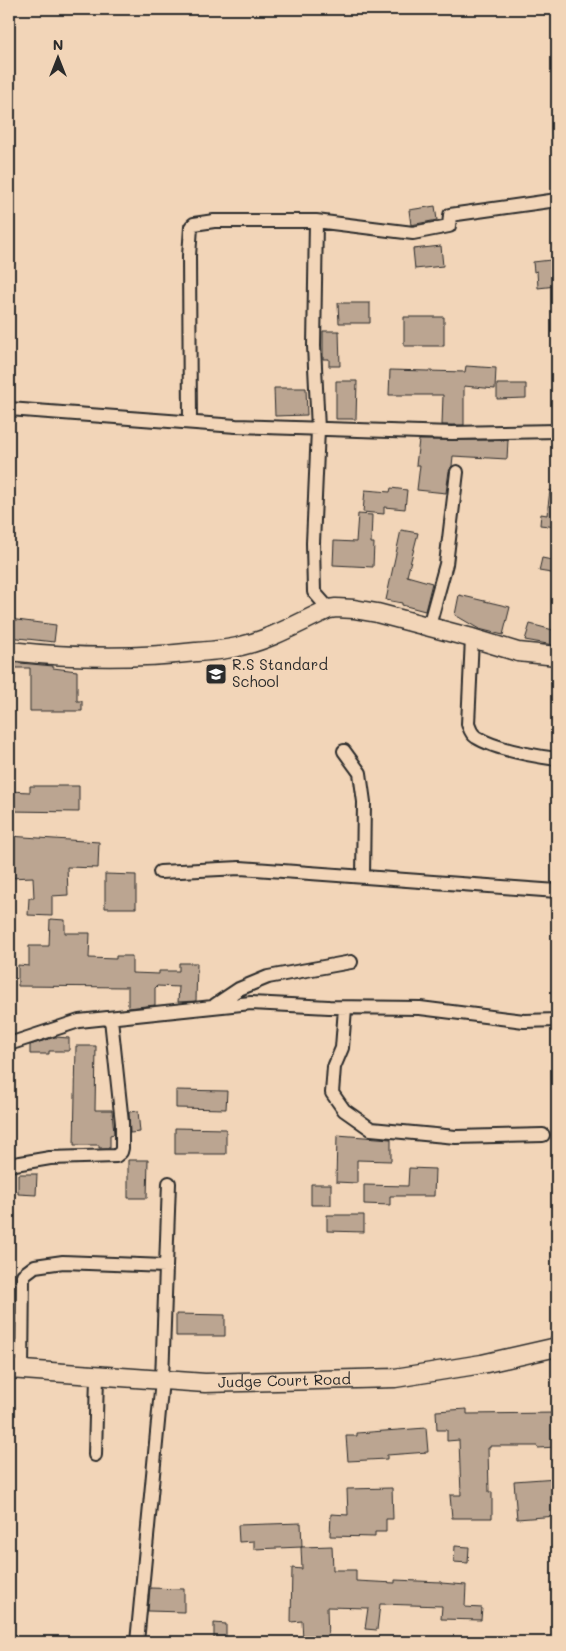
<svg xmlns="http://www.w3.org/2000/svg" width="566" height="1651" font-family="Mali,sans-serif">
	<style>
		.building { fill: #bba591; stroke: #2b2b2b }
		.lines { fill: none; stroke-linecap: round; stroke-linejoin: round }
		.street-casing { stroke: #2b2b2b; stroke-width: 16 }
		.secondary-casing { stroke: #2b2b2b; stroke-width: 21 }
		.street { stroke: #f2d5b8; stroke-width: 12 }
		.secondary { stroke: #f2d5b8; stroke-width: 18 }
		.labels { text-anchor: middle; stroke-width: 4.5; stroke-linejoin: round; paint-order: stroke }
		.poi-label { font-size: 15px; fill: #2b2b2b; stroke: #f2d5b8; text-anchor: start }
		.street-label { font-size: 15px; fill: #2b2b2b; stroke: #f2d5b8 }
	</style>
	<rect width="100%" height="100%" fill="#f2d5b8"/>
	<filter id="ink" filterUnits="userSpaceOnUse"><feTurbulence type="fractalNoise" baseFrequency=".02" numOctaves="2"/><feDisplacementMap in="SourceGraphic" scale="10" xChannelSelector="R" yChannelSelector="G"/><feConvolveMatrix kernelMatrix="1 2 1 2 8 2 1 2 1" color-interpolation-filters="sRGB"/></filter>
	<g filter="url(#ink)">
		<path class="building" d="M435,206l2,14 -26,5 -2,-15z
			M441,246l2,20 -28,3 -2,-20z
			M551,260l2,13h2l1,13 -18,2 -1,-17 -3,1 -1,-10z
			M338,303h32v20h-31z
			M404,317h40v29h-40z
			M323,331h16l1,35h-11v-7h-6z
			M466,366l30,2 -1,21 -31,-3v39h-22l1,-30h-54l1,-25 75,2z
			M336,381h21l-1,38h-20z
			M497,384h29v14l-29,1z
			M274,388h32l1,27 -32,1z
			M419,440h89l-1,19 -54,-3 -1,10 -3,5 -3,22 -29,-3 3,-25h-4z
			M391,488l16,2 -2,19 -21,-2v7l-21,-2 2,-22 25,2z
			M550,490l7,1v36l-17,-2 1,-11 6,1z
			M358,514l14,1 -1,28h3l-1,24 -40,-2 1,-24 22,1z
			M401,530l17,3 -11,43 25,7 -7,28 -23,-6v-2l-16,-3z
			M542,558l15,3v13l-18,-3z
			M459,595l51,12 -7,28 -24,-6 -24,-14z
			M9,619l47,6 -2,17 -45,-5z
			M530,624l27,7 -4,14 -28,-5z
			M9,662l44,4v2l24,3v30h5v10h-52v-43h-21z
			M30,786h49v26l-70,-1v-20l21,1z
			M9,836l90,6 -1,26 -31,-1 1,28 -16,1v20l-24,-1 1,-17h5l-1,-21 -24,1z
			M105,874l31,1v33h-31z
			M50,919l15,1v13h25l-1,25 27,1v-3h16v17l27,1v-3h20v-8h18l-1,38 -18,1 1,-15 -22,-1 -2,2v17l-27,3v-21l-110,-1v-21l11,1v-20h20z
			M55,1037l14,1v13h-20v3h-19v-9z
			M76,1046h20l-1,64h17l2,24 -4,1v13h-11v-3h-25z
			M176,1090l51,1 -1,18 -50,-1z
			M138,1111l2,21 -10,1 -1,-21z
			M175,1128l51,1v25h-51z
			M337,1135l54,4v22l-34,-1v23l-21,-1z
			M128,1160h20l-1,38h-19z
			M409,1168l26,1 -1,27h-44v9l-26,-1v-19l44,1z
			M18,1174h19l-1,21 -18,-1z
			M311,1184h20v21h-20z
			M327,1215h37v17l-37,-1z
			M176,1314l49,1v21h-49z
			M467,1409v5l90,-1v34l-19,1 -1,-2h-47v2h-2l1,44h3v26h-40l-2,-23h11l-2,-55 -12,1v-11h-10l-1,-19z
			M426,1428l2,24 -41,3v4l-39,2 -2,-25h11v-3z
			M557,1478v38l-40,3 -3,-38z
			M392,1488l1,31h-7v13h-11v5l-45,-1 1,-22 17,1 -1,-26z
			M301,1523l1,24 -48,2v-8l-15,1 -1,-17z
			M332,1546l1,24h23v11l39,2v-3l46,2v1l25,2 -1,22 17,1 -1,12 -40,-1 1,-13 -62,-2 -3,26 -12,-1 3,-21 -41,-1 1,35h-12v-3l-13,1 -1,-19 -11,1 1,-54 10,1 -1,-22z
			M455,1546l14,1 -1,16 -14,-1z
			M150,1588l34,1v23l-36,-1z
			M214,1623l12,1v18h-12z"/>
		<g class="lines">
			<g class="street-casing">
				<path id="street" d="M316,221l-2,125 4,83 -5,114 1,49 15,17
					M9,409l227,17 216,7 105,-2
					M190,422l-1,-166 2,-29 3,-3 20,-3h102l97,12 36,-7 1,-11 107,-15
					M429,626l17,-62 11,-92
					M472,638l-4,86c2,5 3,10 8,13 19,12 59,19 81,22
					M344,751l16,22 4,29 -1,74
					M160,872l80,-4 317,23
					M215,1005l24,-16 29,-12 83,-15
					M345,1008l-3,40 -8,19 -2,26 12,17 27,19 85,8 87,-2
					M9,1044l70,-23 172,-18 78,4 91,1 104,13 33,-1
					M9,1165l41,-7 66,-2 5,-4 1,-4v-25l-11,-104
					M22,1371l1,-96 12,-9 28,-4 102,4
					M95,1455l2,-79
					M137,1642l25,-262 7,-197"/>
			</g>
			<g class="secondary-casing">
				<g id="secondary">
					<path d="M9,651c62,7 125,8 187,1 15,-1 31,-2 45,-6 31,-7 59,-24 88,-37l7,-1 18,1 23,4 95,25 46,14 39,4"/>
					<path id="s1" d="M9,1369l196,14 190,-5 87,-14 75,-17"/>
				</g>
			</g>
			<use href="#street" class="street"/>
			<use href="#secondary" class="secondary"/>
		</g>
	</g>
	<defs>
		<g id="school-square" transform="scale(1.125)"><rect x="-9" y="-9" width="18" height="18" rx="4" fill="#2b2b2b" stroke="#f2d5b8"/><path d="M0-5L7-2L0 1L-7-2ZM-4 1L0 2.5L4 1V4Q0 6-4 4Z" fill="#fff"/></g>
	</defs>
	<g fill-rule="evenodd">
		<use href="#school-square" x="216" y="674"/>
	</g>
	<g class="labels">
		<g class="poi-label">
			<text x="232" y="670">R.S Standard<tspan x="232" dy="17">School</tspan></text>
		</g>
		<g class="street-label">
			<text dy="5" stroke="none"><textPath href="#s1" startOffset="276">Judge Court Road</textPath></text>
		</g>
	</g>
	<rect width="566" height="1651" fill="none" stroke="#f2d5b8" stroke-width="30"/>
	<rect x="15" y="15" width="536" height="1621" fill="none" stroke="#2b2b2b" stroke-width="2" filter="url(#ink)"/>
	<g transform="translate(58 58)" stroke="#f2d5b8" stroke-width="4" paint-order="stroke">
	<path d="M0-4L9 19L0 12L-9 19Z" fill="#2b2b2b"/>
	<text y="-8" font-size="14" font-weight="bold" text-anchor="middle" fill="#2b2b2b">N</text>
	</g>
</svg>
